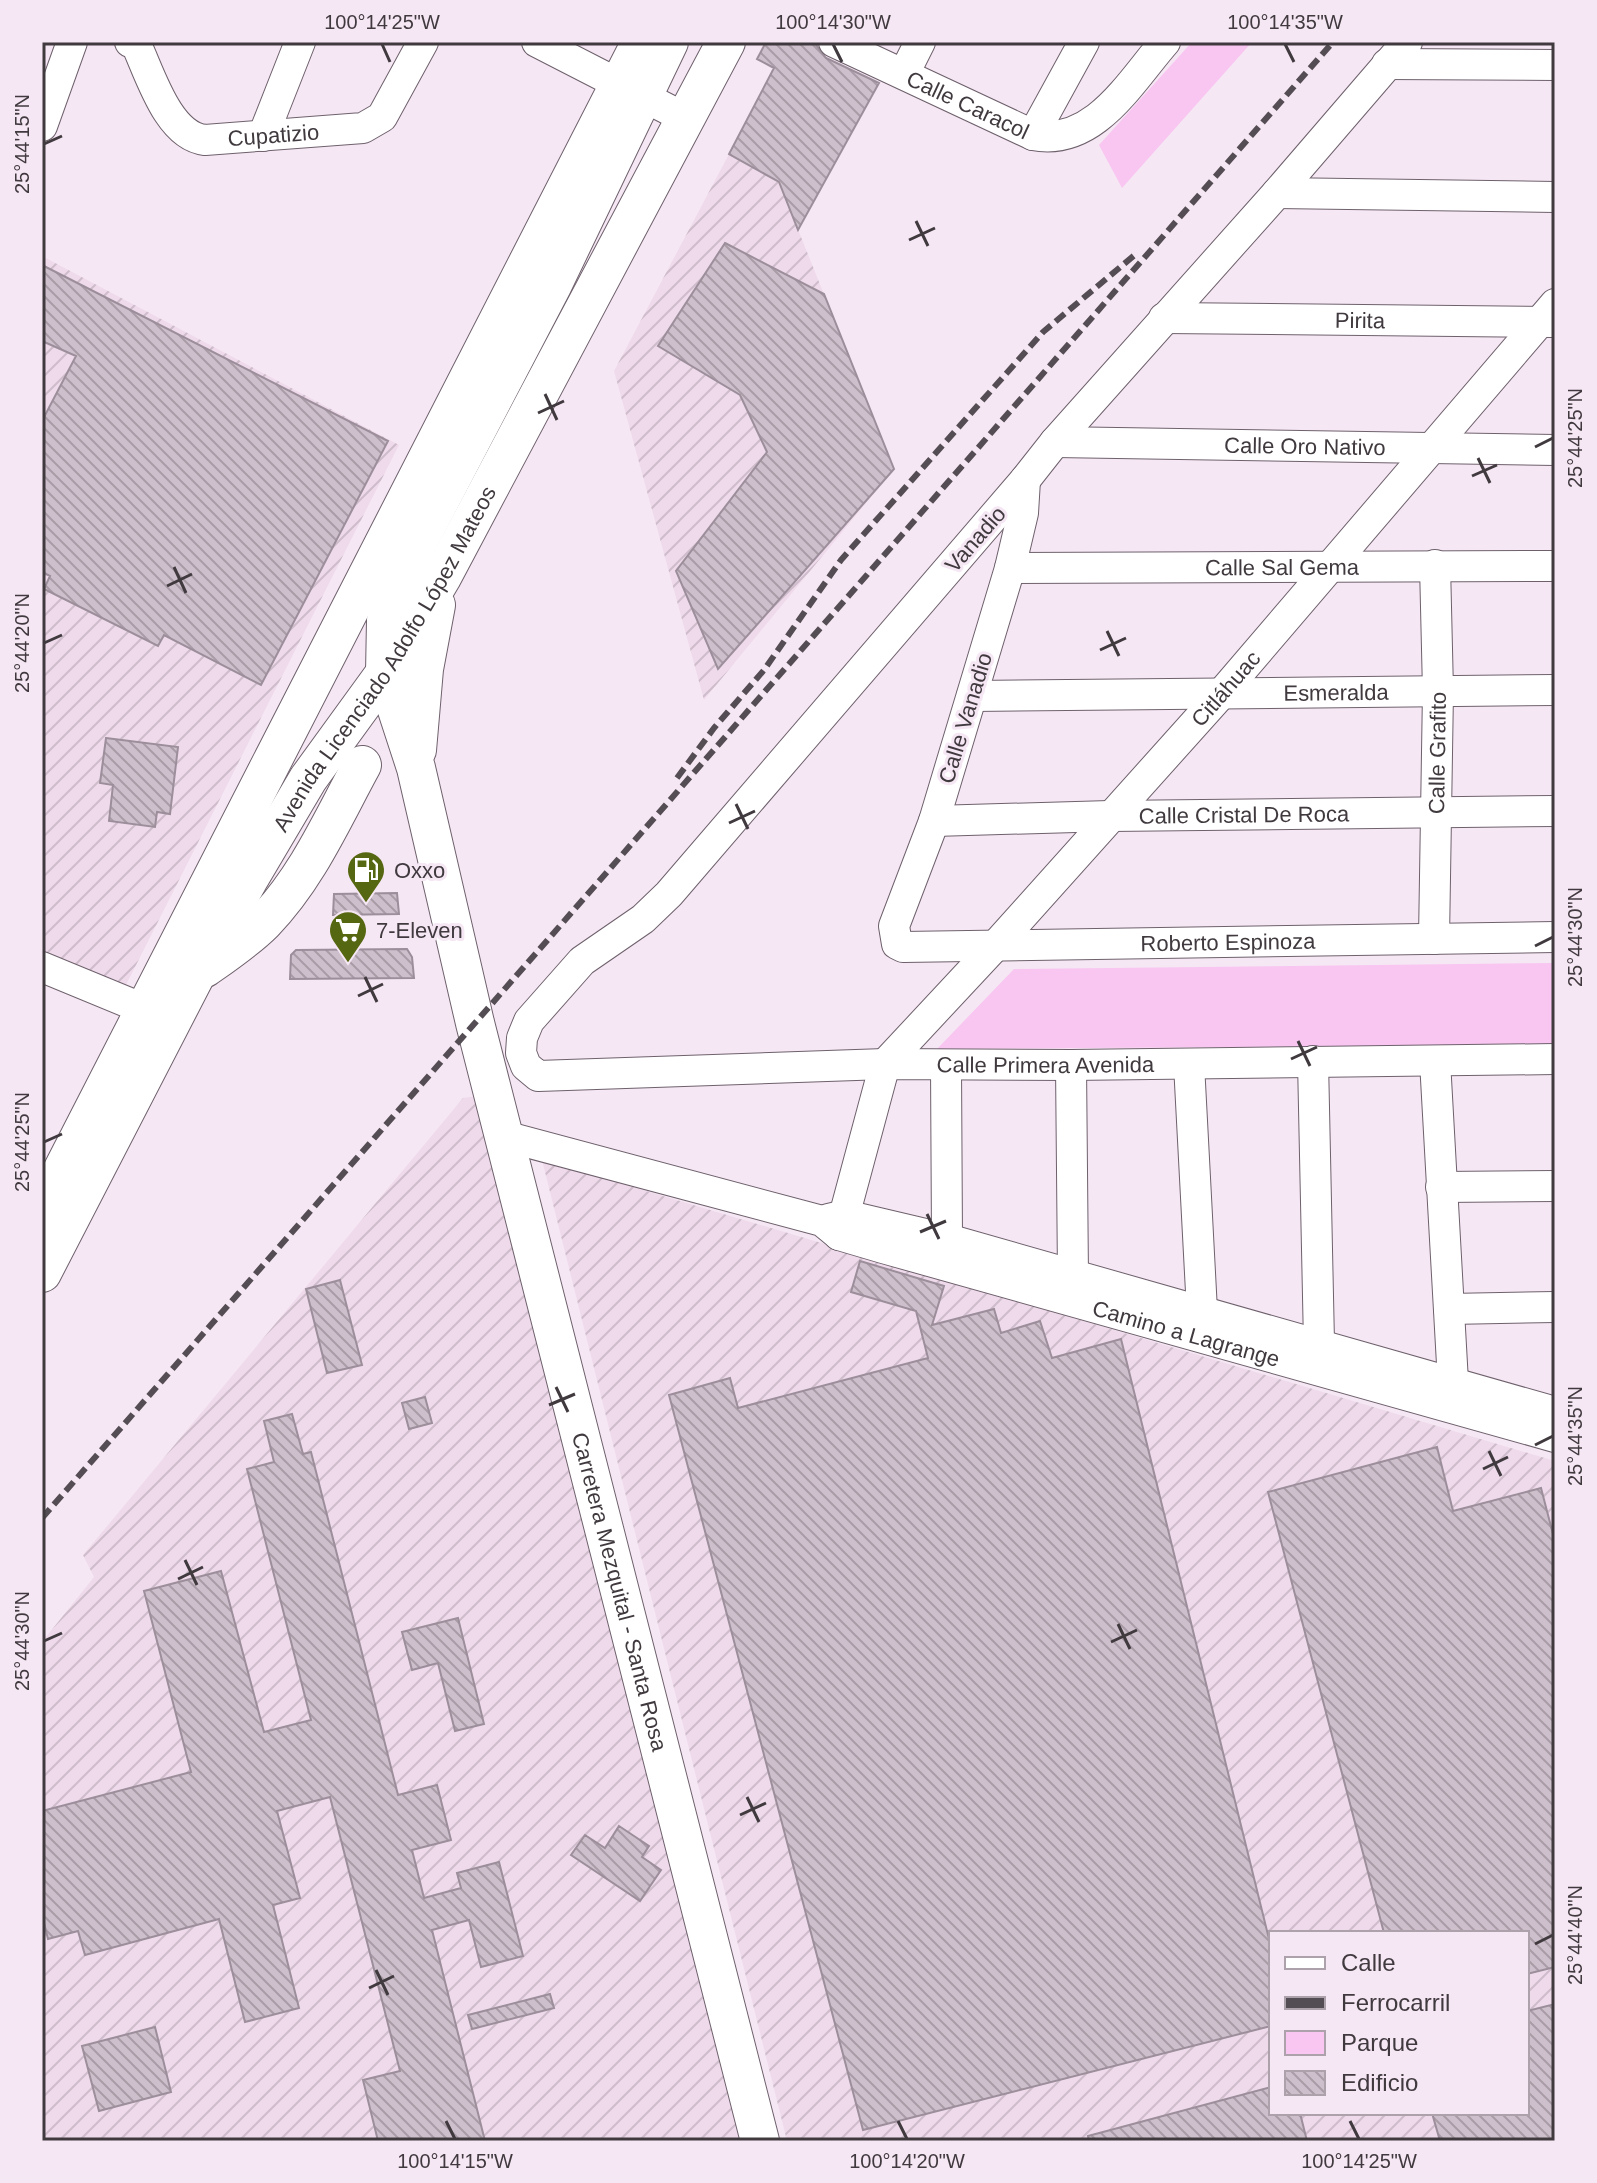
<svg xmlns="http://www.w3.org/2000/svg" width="1597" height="2183" font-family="Arial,sans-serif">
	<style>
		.industrial { fill: url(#industrial-furrows); fill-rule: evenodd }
		.park { fill: #f8c6f1 }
		.building { fill: url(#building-back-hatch); stroke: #9c8e9a; stroke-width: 2 }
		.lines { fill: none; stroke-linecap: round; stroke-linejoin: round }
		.minor-casing { stroke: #6e616c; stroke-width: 32 }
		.major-casing { stroke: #6e616c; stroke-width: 40 }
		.minor { stroke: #fff; stroke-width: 30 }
		.major { stroke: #fff; stroke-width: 38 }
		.rail { stroke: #544d53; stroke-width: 6; stroke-dasharray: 12 6; stroke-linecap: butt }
		.ticks { fill: none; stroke: #403a3f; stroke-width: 3 }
		.labels { text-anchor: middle; stroke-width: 6; stroke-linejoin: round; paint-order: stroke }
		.street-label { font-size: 22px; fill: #403a3f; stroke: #f6e7f4 }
		.poi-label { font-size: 22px; fill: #403a3f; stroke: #f6e7f4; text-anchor: start }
		.neatline { fill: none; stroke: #403a3f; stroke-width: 3 }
		.ticks-label { font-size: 20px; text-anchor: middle; fill: #403a3f }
	</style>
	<defs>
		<pattern id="industrial-furrows" width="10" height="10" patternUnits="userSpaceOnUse" patternTransform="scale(2)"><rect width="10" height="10" fill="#efdaec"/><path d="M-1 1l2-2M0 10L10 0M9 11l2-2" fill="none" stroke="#cebccb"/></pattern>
		<pattern id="building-back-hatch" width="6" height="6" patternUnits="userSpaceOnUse" patternTransform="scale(2)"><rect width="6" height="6" fill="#cebfcc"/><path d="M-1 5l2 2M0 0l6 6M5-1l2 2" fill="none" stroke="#a99ca7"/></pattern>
	</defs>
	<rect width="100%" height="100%" fill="#f6e7f4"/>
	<path class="industrial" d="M729,154l50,28 115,287 -190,231 -90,-329z
		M42,256l357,189 -273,540 -84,-33z
		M476,1096l265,1045h-699v-499l52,-65 -11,-22 380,-457z
		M542,1160l1013,301v680h-768zM1271,1933h256v180h-256z"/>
	<path class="park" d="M1192,42h60l-130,146 -23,-43z
		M1555,963v82l-618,4 77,-80z"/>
	<path class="building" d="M766,42h48l12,16 53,25 -81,147 -19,-48 -50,-28 45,-86 -17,-9z
		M725,243l99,51 70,175 -176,200 -42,-98 91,-119 -27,-57 -82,-49z
		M42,265l346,176 -127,244 -97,-50 -6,11 -114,-57 6,-13 -8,-4v-151l34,-65 -34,-15z
		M106,738l72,9 -8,67 -13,-2 -2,15 -46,-6 4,-36 -13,-2z
		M397,893l2,21 -66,1 1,-21z
		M407,949l5,8 2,21 -124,1 1,-24 5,-5z
		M860,1261l84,25 -12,39 62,-16 7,24 39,-12 12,37 69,-19 150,608v79l-408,104 -194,-735 61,-17 8,30 190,-50 -12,-47 -65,-19z
		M340,1280l22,85 -35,8 -21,-84z
		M425,1397l7,26 -23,6 -7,-26z
		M292,1414l11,40 8,-2 87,343 39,-10 14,55 -39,10 12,48 37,-10 -4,-15 42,-11 24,94 -42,11 -12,-47 -37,10 53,211h-107l-15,-61 37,-9 -70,-274 -53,14 23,87 -27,7 26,103 -54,14 -26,-103 -134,36 -7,-24 -30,8 -6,-24v-104l149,-39 -47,-181 77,-20 43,161 47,-12 -64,-251 27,-7 -10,-41z
		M1437,1447l16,64 88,-23 14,54v425l-28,7v-41h-143l-116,-441z
		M458,1618l26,106 -29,7 -17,-68 -26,7 -10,-38z
		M619,1826l30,20 -7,11 19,13 -21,31 -69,-46 14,-20 20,13z
		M550,1994l4,14 -82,21 -4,-14z
		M1555,2004v137h-115l-8,-28h95v-102z
		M155,2027l16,65 -72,19 -17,-65z
		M1271,2087v26h29l7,28h-218l-1,-5z"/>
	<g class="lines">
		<g class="minor-casing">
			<g id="minor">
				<path id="s1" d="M130,42l6,2c14,30 32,92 69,96l158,-12 19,-11 41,-75"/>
				<path d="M537,42l150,77"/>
				<path id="s2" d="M834,42l199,93c61,12 97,-53 132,-93"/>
				<path id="s3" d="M1407,42l-130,151 -222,249 -30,38 -356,414 -26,25 -61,42 -53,60 -7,17 -1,15 5,13 12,10 347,-12 186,1 484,-6"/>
				<path d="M1387,64l168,1"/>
				<path d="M904,74l16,-32"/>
				<path d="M42,126l30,-84"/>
				<path d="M1033,135l51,-93"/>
				<path d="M263,136l37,-94"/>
				<path d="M1277,193l278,4"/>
				<path id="s4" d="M1164,318l389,4"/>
				<path id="s5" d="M1055,442l500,8"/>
				<path id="s6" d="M1025,480l-2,33 -13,55 -76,253 -40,105 3,18 6,3 652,-10"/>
				<path id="s7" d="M1010,568l545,-2"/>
				<path id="s8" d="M972,696l583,-6"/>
				<path id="s9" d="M934,821l176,-5 445,-5"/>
				<path id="s10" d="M1434,939l4,-248 -3,-126"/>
				<path d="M42,967l102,42"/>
				<path d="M1313,1061l6,282"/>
				<path d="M1435,1061l18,321"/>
				<path d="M1189,1064l13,247 -6,15"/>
				<path d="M1071,1065l2,211"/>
				<path d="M946,1066l1,173"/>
				<path id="s11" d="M504,1136l318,85 17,14 44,13 672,189"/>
				<path d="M1441,1187l114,-1"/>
				<path d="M828,1219l17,-4 102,24 608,173"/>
				<path id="s12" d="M839,1235l46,-171 111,-119 226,-252 333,-389"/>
				<path d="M1449,1309l106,-2"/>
			</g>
		</g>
		<g class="major-casing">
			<g id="major">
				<path id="s13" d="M669,42l-117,244 -153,293 -10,23 -3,18 -1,53 31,95 59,255 285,1118"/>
				<path d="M417,750l7,-81 12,-64"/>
				<path d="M205,968c20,-14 41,-28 59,-46 43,-44 69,-104 98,-157"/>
				<path d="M42,1210l599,-1168"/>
				<path id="s14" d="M42,1273l162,-314 45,-80 59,-100 77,-106 57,-96 284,-535"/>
			</g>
		</g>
		<use href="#minor" class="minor"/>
		<use href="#major" class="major"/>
		<path class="rail" d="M677,778l37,-50 50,-58 77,-110 202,-228 94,-79
			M42,1518l1291,-1476"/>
	</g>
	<path class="ticks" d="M382,44l8,18M833,44l9,18M1285,44l9,18M44,144l18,-8M916,221l12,25M909,240l26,-12M545,394l12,26M538,413l26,-12M1535,447l18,-9M1478,458l12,25M1472,476l25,-11M174,567l12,26M167,586l25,-12M1107,631l12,25M44,643l18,-8M1100,650l26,-12M736,804l12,25M729,823l26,-12M1535,946l18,-9M365,977l12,25M358,996l25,-12M1298,1041l12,25M1291,1059l26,-12M44,1142l18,-8M927,1214l12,25M920,1232l26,-11M556,1387l12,25M549,1405l26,-11M1535,1445l18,-9M1489,1451l12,25M1483,1469l25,-12M185,1560l12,25M178,1579l25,-12M1118,1624l12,25M44,1641l18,-8M1111,1642l26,-12M747,1797l12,25M740,1815l26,-12M1535,1944l18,-9M376,1970l12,25M369,1988l25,-12M446,2121l9,18M898,2121l9,18M1350,2121l9,18"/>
	<defs>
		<g id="fuel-pin" transform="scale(2)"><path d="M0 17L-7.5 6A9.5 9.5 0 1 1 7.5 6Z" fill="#566711" stroke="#f6e7f4"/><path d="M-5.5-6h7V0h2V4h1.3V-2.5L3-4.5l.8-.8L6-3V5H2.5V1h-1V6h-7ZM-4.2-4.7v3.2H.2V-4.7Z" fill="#fff"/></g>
		<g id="supermarket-pin" transform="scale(2)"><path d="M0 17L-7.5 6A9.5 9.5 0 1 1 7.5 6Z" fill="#566711" stroke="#f6e7f4"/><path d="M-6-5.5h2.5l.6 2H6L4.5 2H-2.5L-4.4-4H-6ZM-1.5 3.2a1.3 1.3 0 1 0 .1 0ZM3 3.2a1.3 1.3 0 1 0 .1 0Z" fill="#fff"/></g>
	</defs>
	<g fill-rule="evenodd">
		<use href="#fuel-pin" x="366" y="870"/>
		<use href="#supermarket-pin" x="348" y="930"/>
	</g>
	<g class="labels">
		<g class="street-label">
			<text dy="8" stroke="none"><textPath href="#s2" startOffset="148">Calle Caracol</textPath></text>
			<text dy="8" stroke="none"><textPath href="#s1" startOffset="198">Cupatizio</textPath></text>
			<text dy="8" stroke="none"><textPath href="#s4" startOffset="196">Pirita</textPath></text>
			<text dy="8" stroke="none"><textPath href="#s5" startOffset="250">Calle Oro Nativo</textPath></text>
			<text transform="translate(975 539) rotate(-49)" y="8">Vanadio</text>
			<text dy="8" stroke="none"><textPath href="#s7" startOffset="272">Calle Sal Gema</textPath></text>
			<text dy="8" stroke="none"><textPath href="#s14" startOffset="704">Avenida Licenciado Adolfo López Mateos</textPath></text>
			<text dy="8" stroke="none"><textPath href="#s12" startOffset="684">Citláhuac</textPath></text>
			<text dy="8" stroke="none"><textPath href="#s8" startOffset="364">Esmeralda</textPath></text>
			<text transform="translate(965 718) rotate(-73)" y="8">Calle Vanadio</text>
			<text dy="8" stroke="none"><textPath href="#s10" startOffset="186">Calle Grafito</textPath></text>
			<text dy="8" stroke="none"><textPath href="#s9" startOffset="310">Calle Cristal De Roca</textPath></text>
			<text dy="8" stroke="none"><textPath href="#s6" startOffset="816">Roberto Espinoza</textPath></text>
			<text dy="8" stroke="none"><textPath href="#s3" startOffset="1888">Calle Primera Avenida</textPath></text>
			<text dy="8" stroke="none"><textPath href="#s11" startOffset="712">Camino a Lagrange</textPath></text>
			<text dy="8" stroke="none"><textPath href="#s13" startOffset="1646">Carretera Mezquital - Santa Rosa</textPath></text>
		</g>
		<g class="poi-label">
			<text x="394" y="878">Oxxo</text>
			<text x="376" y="938">7-Eleven</text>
		</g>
	</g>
	<rect width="1597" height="2183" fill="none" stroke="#f6e7f4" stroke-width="88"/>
	<rect x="1269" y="1931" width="260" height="184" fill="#f6e7f4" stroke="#ada2ac" stroke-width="2"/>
	<rect x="1285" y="1957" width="40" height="12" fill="#ffffff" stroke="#ada2ac" stroke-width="2"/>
	<text x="1341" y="1971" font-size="24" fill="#403a3f">Calle</text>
	<rect x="1285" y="1997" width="40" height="12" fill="#544d53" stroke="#ada2ac" stroke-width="2"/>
	<text x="1341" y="2011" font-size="24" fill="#403a3f">Ferrocarril</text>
	<rect x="1285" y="2031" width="40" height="24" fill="#f8c6f1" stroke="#ada2ac" stroke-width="2"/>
	<text x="1341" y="2051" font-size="24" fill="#403a3f">Parque</text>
	<rect x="1285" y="2071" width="40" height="24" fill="url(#building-back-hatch)" stroke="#ada2ac" stroke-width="2"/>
	<text x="1341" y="2091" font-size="24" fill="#403a3f">Edificio</text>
	<rect x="44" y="44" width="1509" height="2095" class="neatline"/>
	<g class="ticks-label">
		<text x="382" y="29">100°14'25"W</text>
		<text x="833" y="29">100°14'30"W</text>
		<text x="1285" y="29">100°14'35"W</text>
		<text transform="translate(22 144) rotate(-90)" y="7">25°44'15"N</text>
		<text transform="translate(1575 438) rotate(-90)" y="7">25°44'25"N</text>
		<text transform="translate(22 643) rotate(-90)" y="7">25°44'20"N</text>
		<text transform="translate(1575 937) rotate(-90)" y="7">25°44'30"N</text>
		<text transform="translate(22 1142) rotate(-90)" y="7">25°44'25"N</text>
		<text transform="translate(1575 1436) rotate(-90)" y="7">25°44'35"N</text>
		<text transform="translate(22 1641) rotate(-90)" y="7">25°44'30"N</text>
		<text transform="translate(1575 1935) rotate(-90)" y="7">25°44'40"N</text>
		<text x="455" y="2168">100°14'15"W</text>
		<text x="907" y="2168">100°14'20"W</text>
		<text x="1359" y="2168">100°14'25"W</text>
	</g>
</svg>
